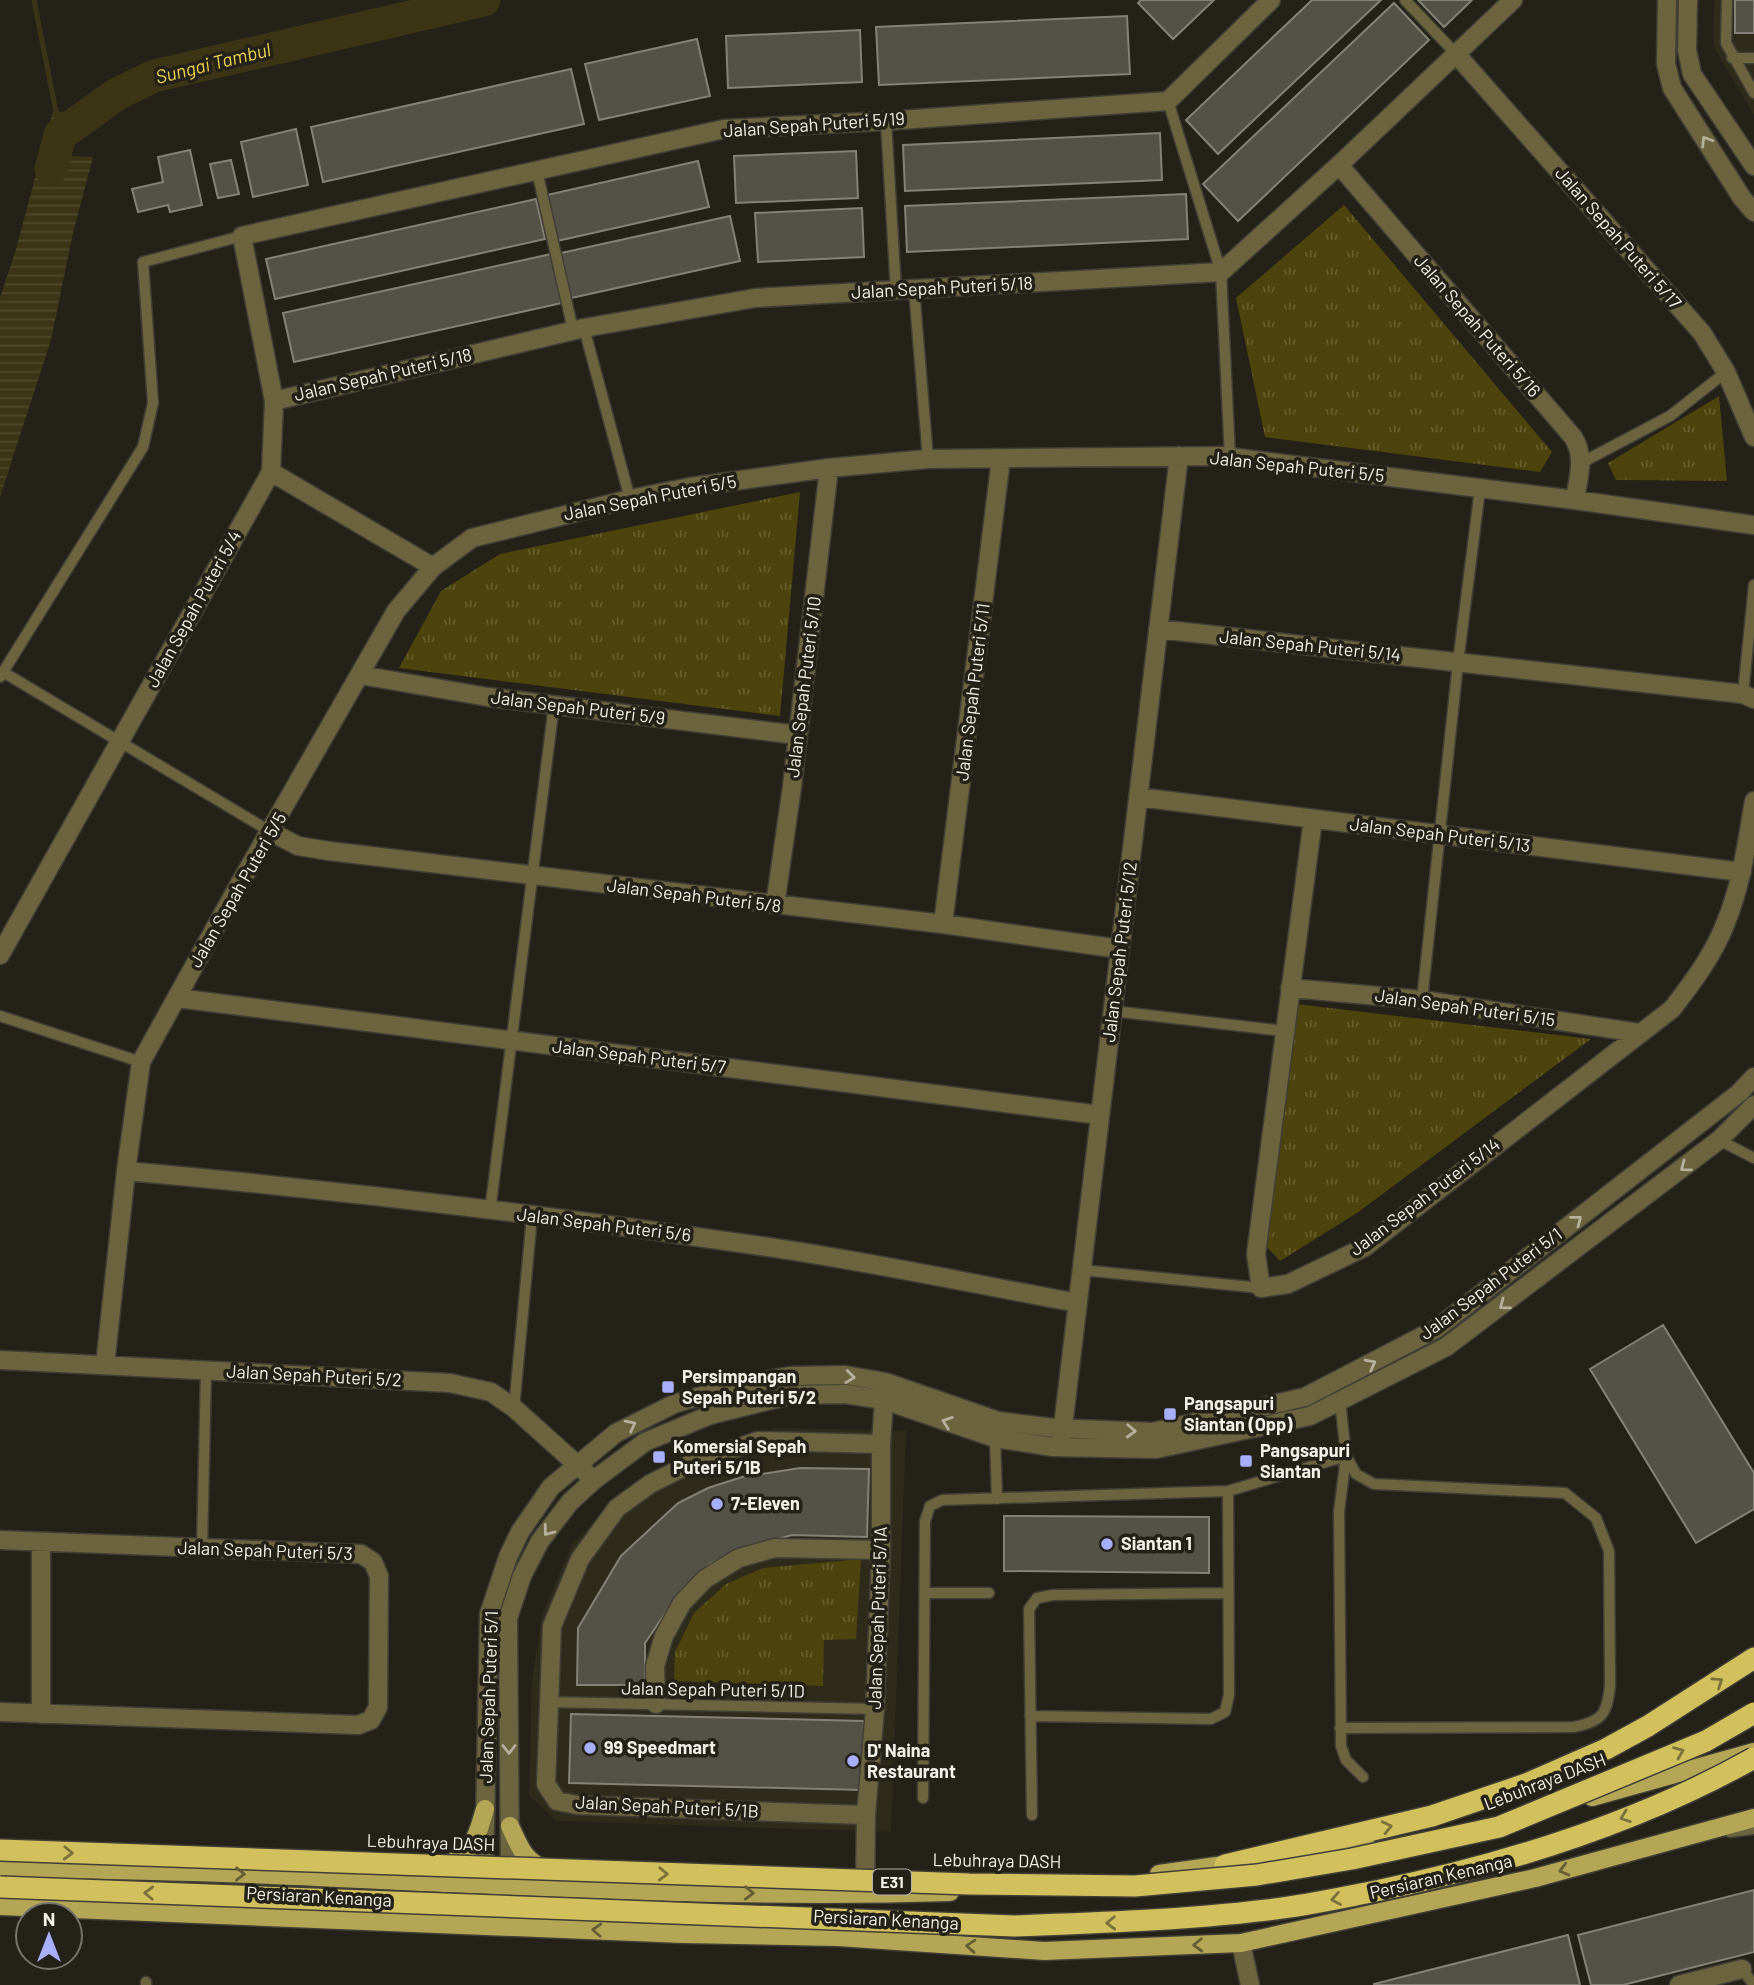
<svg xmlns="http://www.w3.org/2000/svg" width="1754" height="1985" font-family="Barlow,sans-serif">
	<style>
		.built { fill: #2e2b1b }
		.park { fill: url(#park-tufts) }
		.water { fill: url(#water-rules) }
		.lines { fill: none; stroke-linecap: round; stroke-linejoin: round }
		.stream { stroke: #3b3516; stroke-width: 5 }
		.river { stroke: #3b3516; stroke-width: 33 }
		.building { fill: #545247; stroke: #848276; stroke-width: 2 }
		.service-casing { stroke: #413f35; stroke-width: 13 }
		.minor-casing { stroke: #413f35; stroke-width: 21 }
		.tertiary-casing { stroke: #413f35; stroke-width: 21 }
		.primary-casing { stroke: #413f35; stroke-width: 21 }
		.motorway-casing { stroke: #413f35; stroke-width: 24 }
		.service { stroke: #6b643f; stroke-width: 10 }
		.minor { stroke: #6b643f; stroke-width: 18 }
		.tertiary { stroke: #6b643f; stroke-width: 18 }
		.primary { stroke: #b5a655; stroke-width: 18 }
		.motorway { stroke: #d2c05d; stroke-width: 21 }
		.motorway-bridge-casing { stroke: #413f35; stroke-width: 24; stroke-linecap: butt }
		.motorway-bridge { stroke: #d2c05d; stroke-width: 21 }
		.oneway { stroke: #b5b19c }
		.oneway2 { stroke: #7b713a }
		.oneway3 { stroke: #655d33 }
		.poi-dot { fill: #a8b0fc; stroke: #242218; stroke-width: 2.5 }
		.labels { text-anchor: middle; stroke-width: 7; stroke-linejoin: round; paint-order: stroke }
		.shield { fill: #242218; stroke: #b4b2aa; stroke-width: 2 }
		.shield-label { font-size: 16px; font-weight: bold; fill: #f1f0e9 }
		.street-label { font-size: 18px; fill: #f1f0e9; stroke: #242218 }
		.poi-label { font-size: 18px; font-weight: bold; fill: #f1f0e9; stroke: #242218; text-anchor: start }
		.water-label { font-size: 19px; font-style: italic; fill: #edd44e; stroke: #242218 }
	</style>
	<defs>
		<pattern id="park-tufts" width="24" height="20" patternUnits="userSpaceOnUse" patternTransform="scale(1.75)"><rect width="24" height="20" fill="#4d430c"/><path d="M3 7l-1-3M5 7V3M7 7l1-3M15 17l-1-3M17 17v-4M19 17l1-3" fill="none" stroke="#675e2f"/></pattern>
		<pattern id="water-rules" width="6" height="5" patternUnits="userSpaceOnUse" patternTransform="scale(1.75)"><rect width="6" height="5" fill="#3b3516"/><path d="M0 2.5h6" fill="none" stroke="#4e492d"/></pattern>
	</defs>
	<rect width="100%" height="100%" fill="#242218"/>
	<path class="built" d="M1714,0h40v115l-41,-69z
		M776,1428l130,3 -15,401 -335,-11 -27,-26 3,-115 10,-65 30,-71 50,-49 61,-37z"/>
	<path class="park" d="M1344,205l208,247 -12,20 -275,-35 -29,-139z
		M1719,396l8,85 -111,-1 -8,-17z
		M800,492l-20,224 -381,-48 42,-77 59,-37z
		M1296,1004l295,35 -234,174 -77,48 -14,-15z
		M861,1559l-5,80 -32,1 -1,46 -149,-5 1,-29 19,-39 32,-29 37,-16z"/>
	<path class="water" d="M53,111l15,1 -1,44 26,1 -20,76 -22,107 -51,157v-199l16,-49z"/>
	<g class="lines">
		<path class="stream" d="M34,0l23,117"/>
		<path class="river" d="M51,169l9,-34 57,-41 37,-18 330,-76"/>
	</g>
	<path class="building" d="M1141,0h73l-41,39 -35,-36z
		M1312,0h69l-163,154 -32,-34z
		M1418,0h54l-28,27z
		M1735,0h19v33h-19z
		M1394,3l35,37 -191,181 -35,-37z
		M1127,16l3,58 -251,11 -3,-58z
		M860,30l2,52 -134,6 -2,-52z
		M697,39l13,57 -111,24 -14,-56z
		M571,69l13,55 -261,58 -12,-55z
		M296,129l12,56 -55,12 -12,-55z
		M1160,133l2,47 -257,11 -2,-46z
		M190,150l12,55 -32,7 -2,-7 -30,7 -6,-23 31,-7 -5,-25z
		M856,151l2,47 -122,5 -2,-47z
		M231,160l8,34 -21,4 -8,-34z
		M698,161l11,46 -152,34 -10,-46z
		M1186,194l2,45 -281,13 -2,-46z
		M536,199l9,40 -270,60 -9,-40z
		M862,208l2,49 -106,5 -3,-49z
		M730,216l10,45 -169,37 -10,-45z
		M551,254l11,49 -268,59 -11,-49z
		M1663,1325l91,148v36l-58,34 -106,-174z
		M800,1468l69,1 -2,68 -75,-2 -35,10 -46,18 -29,26 -37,54v42h-68l1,-57 43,-72 57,-53 30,-15 34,-11z
		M1004,1516l205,1v56l-205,-2z
		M571,1714l293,7 -2,69 -293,-7z
		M1754,1890v62l-131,33h-32l-13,-50z
		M1568,1935l12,50h-206v-1z"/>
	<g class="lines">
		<g class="service-casing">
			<path id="service" d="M1405,0l52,55
				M1727,0l-1,43 28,50
				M1732,58h22
				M1168,101l53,171 9,185
				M886,121l10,170
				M537,171l36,159
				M914,289l14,170
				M584,328l46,171
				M1581,463l89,-47 56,-44
				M3,672l268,160
				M0,677l143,-230 10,-44 -10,-141 99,-26
				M1743,694l11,-109
				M1422,1000l36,-337 22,-174
				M1113,1011l171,20
				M0,1016l141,46
				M1719,1140l35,18
				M490,1211l64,-506
				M1082,1270l179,18
				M1340,1400l6,56 10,18 18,10 191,9 31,25 13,33 1,134c-3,29 -7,36 -36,42l-234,1
				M514,1408l18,-192
				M995,1438l2,61
				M202,1548l4,-177
				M925,1593h64
				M549,1702l326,7
				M1030,1716l181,3 14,-7 4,-17 -1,-204
				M923,1798l2,-277 5,-15 12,-6 286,-9 118,-35 -7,56 2,234 5,14 17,17
				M1032,1815l-3,-206 8,-11 16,-3 173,-2
				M1730,1832l24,-3
				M1742,1969l9,12 3,1
				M146,1985v-3"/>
		</g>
		<g class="minor-casing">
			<path id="minor" d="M1457,55l245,278 24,39 28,65
				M1339,165l234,272c13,20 5,41 2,63
				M274,401l310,-73 171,-30 466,-26 118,-107 174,-165
				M271,472l162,95
				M1158,629l585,65 11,5
				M360,675l128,22 310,38
				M1138,797l604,75
				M1313,819l-57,435 5,34 27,-4 77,-37 307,-238c21,-27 42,-55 54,-87 16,-39 21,-80 28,-121
				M271,832l27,14 31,5 614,73 177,25
				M775,905l17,-118 37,-319
				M943,924l58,-465
				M0,955l271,-483 3,-71 -32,-165 482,-107 162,-8 282,-20 103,-101
				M1290,988l132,12 217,33
				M177,998l923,117
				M126,1171c212,19 424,44 635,75 106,15 212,38 317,57
				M0,1360l450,23 41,9 23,16 80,72
				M105,1365l21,-194 15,-109 99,-179 156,-272 37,-44 39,-29 158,-39 60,-12 139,-19 99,-9 294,-3 353,44 179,25
				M1061,1443l118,-987
				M0,1540l361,14 12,8 6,14 -1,131 -7,13 -13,5 -358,-13
				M41,1542v172
				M656,1704l-1,-38 9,-30 18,-33 23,-24 34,-21 36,-10 106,2
				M866,1815l-289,-10 -20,-4 -11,-17 6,-158 28,-67 37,-51 33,-24 44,-22 64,-21 123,3
				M865,1892l1,-77 9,-106 6,-159v-106l4,-58
				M1679,1985l63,-16"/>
		</g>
		<g class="tertiary-casing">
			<path id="tertiary" d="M1667,0l-1,64 6,24 70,110 12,14
				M1688,0l-1,50 5,24 62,92
				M484,1878l5,-264 19,-57 12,-25 31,-45 65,-54 58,-29 63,-19 54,-9 54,-1 40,7 113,39 56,7 99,4 152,-35 131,-68 303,-236 15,-16
				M510,1879l-2,-261 14,-42 18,-35 30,-39 24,-22 51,-38 65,-27 81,-20 54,-1 39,6 111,38 58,9 103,2 154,-33 136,-69 273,-207 35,-35
				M1241,1943l9,42"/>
		</g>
		<g class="primary-casing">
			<path id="primary" d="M1592,1797l162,-45
				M510,1826c10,21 13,34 36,44
				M1301,1855l66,-8
				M444,1867c30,-15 32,-28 41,-58
				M0,1868c99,2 198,3 297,8 217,10 435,23 653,16
				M1159,1874l79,-11
				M0,1906l683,28 155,3 206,14 197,-8 294,-65 219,-60"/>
		</g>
		<g class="motorway-casing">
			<path id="motorway" d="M1225,1865l207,-49 94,-32 80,-35 42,-23 106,-68"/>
		</g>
		<use href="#service" class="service"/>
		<use href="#minor" class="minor"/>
		<use href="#tertiary" class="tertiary"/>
		<use href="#primary" class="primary"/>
		<use href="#motorway" class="motorway"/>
		<g class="motorway-bridge-casing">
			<path id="motorway-bridge" d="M0,1850l969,34 166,2 122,-11 95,-16 147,-32 207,-86 48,-28
				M0,1887l1014,39c84,-3 169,-6 253,-16 37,-4 73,-12 109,-19 131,-27 262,-68 378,-133"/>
		</g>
		<use href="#motorway-bridge" class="motorway-bridge"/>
	</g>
	<defs><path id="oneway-chevron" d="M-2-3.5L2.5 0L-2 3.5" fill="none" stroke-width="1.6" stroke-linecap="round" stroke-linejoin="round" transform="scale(1.75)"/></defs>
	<g class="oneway">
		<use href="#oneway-chevron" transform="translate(1706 141) rotate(-122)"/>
		<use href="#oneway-chevron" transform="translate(1685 1167) rotate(143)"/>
		<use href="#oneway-chevron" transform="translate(1577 1220) rotate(-38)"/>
		<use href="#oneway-chevron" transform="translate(1504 1305) rotate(143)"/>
		<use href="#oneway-chevron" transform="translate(1371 1364) rotate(-28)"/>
		<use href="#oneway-chevron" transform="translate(850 1377) rotate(7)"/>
		<use href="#oneway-chevron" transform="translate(947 1422) rotate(-161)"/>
		<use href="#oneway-chevron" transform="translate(631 1425) rotate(-27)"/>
		<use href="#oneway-chevron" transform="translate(1131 1431) rotate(2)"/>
		<use href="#oneway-chevron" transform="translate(548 1531) rotate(127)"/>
		<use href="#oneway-chevron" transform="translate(509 1749) rotate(90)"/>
	</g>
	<g class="oneway2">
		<use href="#oneway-chevron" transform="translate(1718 1682) rotate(-34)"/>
		<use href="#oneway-chevron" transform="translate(1679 1752) rotate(-22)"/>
		<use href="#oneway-chevron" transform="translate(1625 1817) rotate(160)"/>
		<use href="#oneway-chevron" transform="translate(1387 1827) rotate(-13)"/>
		<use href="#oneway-chevron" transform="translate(68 1853) rotate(2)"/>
		<use href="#oneway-chevron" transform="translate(663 1874) rotate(2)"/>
		<use href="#oneway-chevron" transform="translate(149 1893) rotate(-178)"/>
		<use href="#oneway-chevron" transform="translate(1336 1899) rotate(170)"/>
		<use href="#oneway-chevron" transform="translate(1111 1923) rotate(178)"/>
	</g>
	<g class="oneway3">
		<use href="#oneway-chevron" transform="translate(1564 1870) rotate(165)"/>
		<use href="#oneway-chevron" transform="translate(240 1874) rotate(1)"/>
		<use href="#oneway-chevron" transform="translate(749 1893) rotate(1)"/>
		<use href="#oneway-chevron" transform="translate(597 1930) rotate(-177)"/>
		<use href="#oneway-chevron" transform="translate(1198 1945) rotate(178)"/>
		<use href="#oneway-chevron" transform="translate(971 1946) rotate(-176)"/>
	</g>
	<g class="poi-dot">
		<rect x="661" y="1380" width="14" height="14" rx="3.5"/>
		<rect x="1163" y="1407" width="14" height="14" rx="3.5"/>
		<rect x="652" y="1450" width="14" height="14" rx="3.5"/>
		<rect x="1239" y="1454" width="14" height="14" rx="3.5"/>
		<circle cx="717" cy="1504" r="7"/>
		<circle cx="1107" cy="1544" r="7"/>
		<circle cx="590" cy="1748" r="7"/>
		<circle cx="853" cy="1761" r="7"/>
	</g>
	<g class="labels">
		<rect class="shield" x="873" y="1869.5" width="38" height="25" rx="5"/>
		<g class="shield-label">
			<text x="892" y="1888">E31</text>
		</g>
		<g class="street-label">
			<text transform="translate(814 125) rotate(-4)" y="6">Jalan Sepah Puteri 5/19</text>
			<text transform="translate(1618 238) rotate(49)" y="6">Jalan Sepah Puteri 5/17</text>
			<text transform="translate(942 288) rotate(-3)" y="6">Jalan Sepah Puteri 5/18</text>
			<text transform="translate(1477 326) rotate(49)" y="6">Jalan Sepah Puteri 5/16</text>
			<text transform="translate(383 375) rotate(-13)" y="6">Jalan Sepah Puteri 5/18</text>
			<text transform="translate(1297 467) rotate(6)" y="6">Jalan Sepah Puteri 5/5</text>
			<text transform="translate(650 498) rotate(-11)" y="6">Jalan Sepah Puteri 5/5</text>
			<text transform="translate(194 609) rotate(-61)" y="6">Jalan Sepah Puteri 5/4</text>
			<text transform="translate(1310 646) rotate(6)" y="6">Jalan Sepah Puteri 5/14</text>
			<text transform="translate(804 687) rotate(-83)" y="6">Jalan Sepah Puteri 5/10</text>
			<text transform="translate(973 692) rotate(-83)" y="6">Jalan Sepah Puteri 5/11</text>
			<text transform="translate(578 708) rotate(7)" y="6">Jalan Sepah Puteri 5/9</text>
			<text transform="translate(1440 835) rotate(7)" y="6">Jalan Sepah Puteri 5/13</text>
			<text transform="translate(238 890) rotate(-60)" y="6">Jalan Sepah Puteri 5/5</text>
			<text transform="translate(694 896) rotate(7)" y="6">Jalan Sepah Puteri 5/8</text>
			<text transform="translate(1120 952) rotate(-83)" y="6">Jalan Sepah Puteri 5/12</text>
			<text transform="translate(1465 1008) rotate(8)" y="6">Jalan Sepah Puteri 5/15</text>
			<text transform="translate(639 1057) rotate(7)" y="6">Jalan Sepah Puteri 5/7</text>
			<text transform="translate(1425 1197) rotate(-37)" y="6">Jalan Sepah Puteri 5/14</text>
			<text transform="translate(604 1225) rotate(7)" y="6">Jalan Sepah Puteri 5/6</text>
			<text transform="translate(1491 1284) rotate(-37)" y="6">Jalan Sepah Puteri 5/1</text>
			<text transform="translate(314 1376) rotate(3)" y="6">Jalan Sepah Puteri 5/2</text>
			<text transform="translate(265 1551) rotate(2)" y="6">Jalan Sepah Puteri 5/3</text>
			<text transform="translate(878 1618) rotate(-88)" y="6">Jalan Sepah Puteri 5/1A</text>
			<text transform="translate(713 1690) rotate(1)" y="6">Jalan Sepah Puteri 5/1D</text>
			<text transform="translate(489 1697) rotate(-88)" y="6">Jalan Sepah Puteri 5/1</text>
			<text transform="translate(1545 1782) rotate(-21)" y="6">Lebuhraya DASH</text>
			<text transform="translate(667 1807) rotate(3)" y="6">Jalan Sepah Puteri 5/1B</text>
			<text transform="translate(431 1843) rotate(2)" y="6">Lebuhraya DASH</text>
			<text transform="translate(997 1861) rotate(1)" y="6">Lebuhraya DASH</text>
			<text transform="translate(1441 1877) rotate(-13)" y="6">Persiaran Kenanga</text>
			<text transform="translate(319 1897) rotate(3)" y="6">Persiaran Kenanga</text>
			<text transform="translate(886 1920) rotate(3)" y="6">Persiaran Kenanga</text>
		</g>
		<g class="poi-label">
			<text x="682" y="1383">Persimpangan<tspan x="682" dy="21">Sepah Puteri 5/2</tspan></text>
			<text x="1184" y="1410">Pangsapuri<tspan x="1184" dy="21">Siantan (Opp)</tspan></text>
			<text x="673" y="1453">Komersial Sepah<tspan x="673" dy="21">Puteri 5/1B</tspan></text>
			<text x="1260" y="1457">Pangsapuri<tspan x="1260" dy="21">Siantan</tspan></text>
			<text x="731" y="1510">7-Eleven</text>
			<text x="1121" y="1550">Siantan 1</text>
			<text x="604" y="1754">99 Speedmart</text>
			<text x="867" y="1757">D' Naina<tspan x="867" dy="21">Restaurant</tspan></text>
		</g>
		<g class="water-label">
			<text transform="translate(213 63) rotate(-14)" y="7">Sungai Tambul</text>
		</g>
	</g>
	<g transform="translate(49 1936)"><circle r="33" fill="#242218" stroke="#76746c" stroke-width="2"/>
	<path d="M0-5L12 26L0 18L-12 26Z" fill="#a8b0fc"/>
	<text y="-10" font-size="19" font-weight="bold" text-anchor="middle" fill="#f1f0e9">N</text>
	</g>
</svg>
